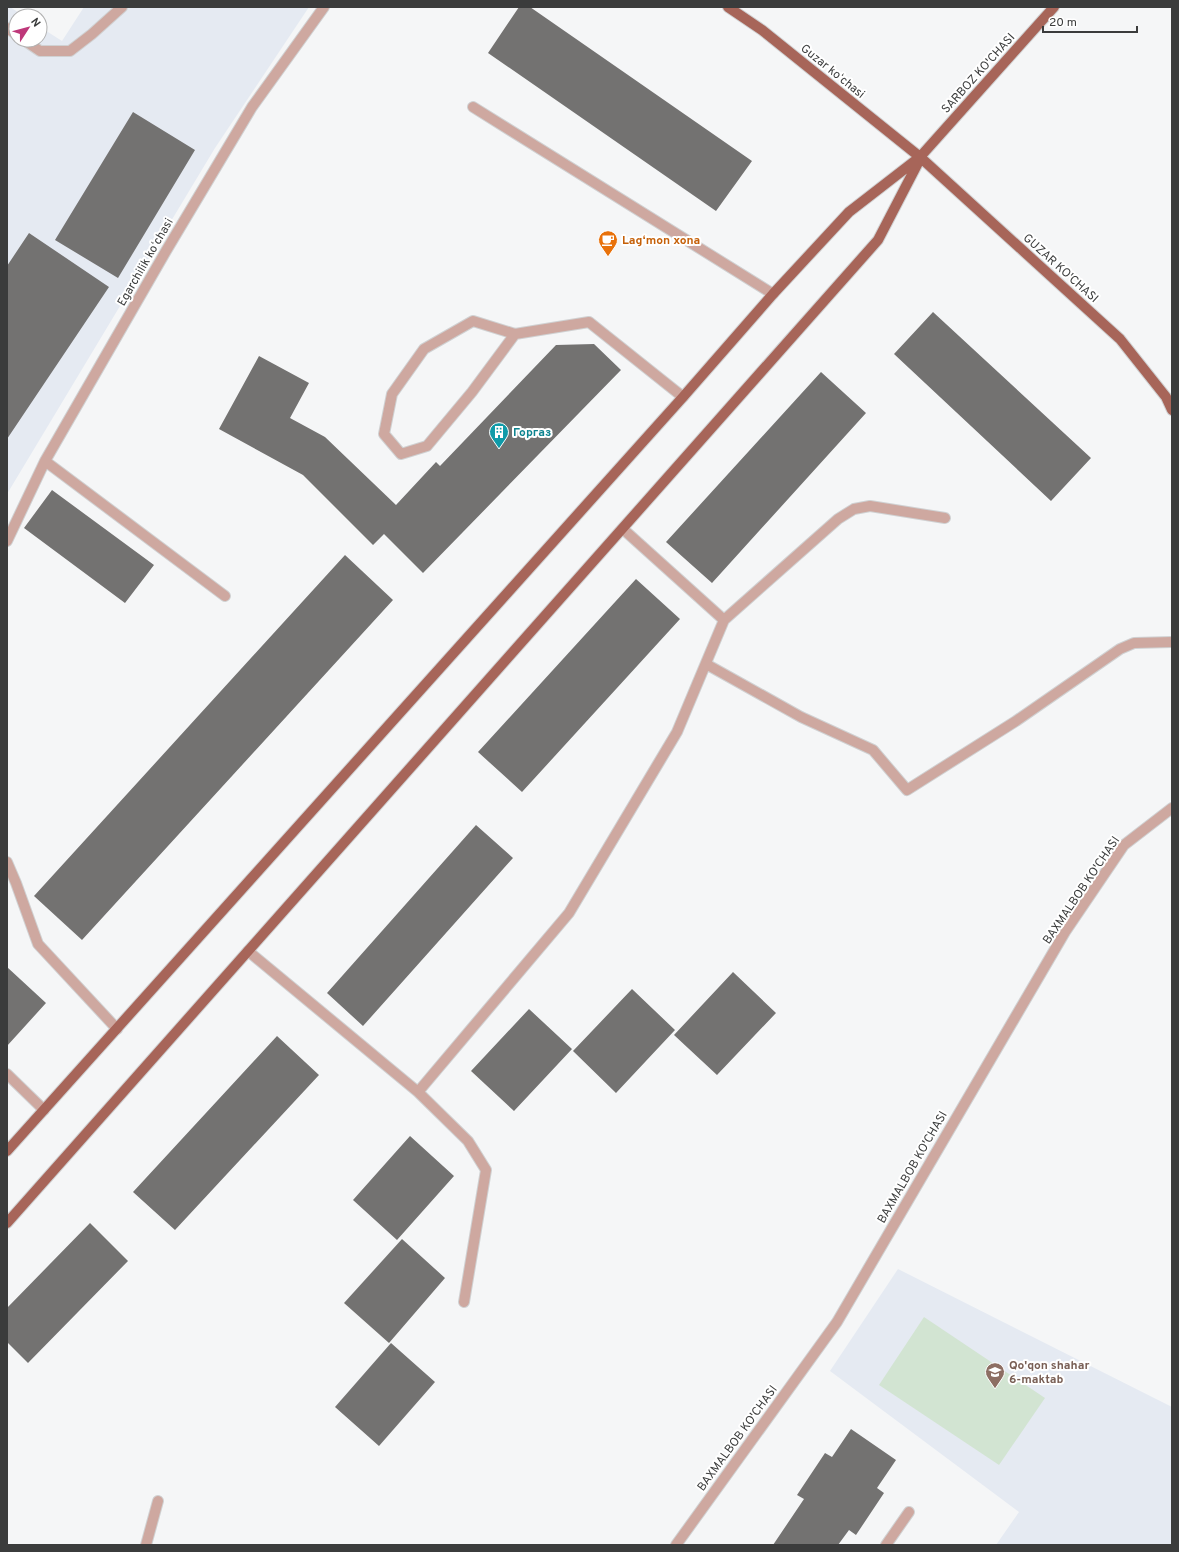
<svg xmlns="http://www.w3.org/2000/svg" width="1179" height="1552" font-family="Overpass,sans-serif">
	<style>
		.built { fill: #e5eaf2 }
		.green { fill: #d2e4d2 }
		.building { fill: #737271 }
		.lines { fill: none; stroke-linecap: round; stroke-linejoin: round }
		.minor-casing { stroke: #d0d1d2; stroke-width: 12 }
		.major-casing { stroke: #d0d1d2; stroke-width: 12 }
		.minor { stroke: #cea8a0; stroke-width: 10 }
		.major { stroke: #a76559; stroke-width: 10 }
		.labels { text-anchor: middle; stroke-width: 4; stroke-linejoin: round; paint-order: stroke }
		.street-label { font-size: 12px; fill: #3b3c3c; stroke: #fff }
		.food-label { font-size: 12px; font-weight: bold; fill: #c56008; stroke: #fff; text-anchor: start }
		.culture-label { font-size: 12px; font-weight: bold; fill: #0d838f; stroke: #fff; text-anchor: start }
		.education-label { font-size: 12px; font-weight: bold; fill: #785e54; stroke: #fff; text-anchor: start }
	</style>
	<rect width="100%" height="100%" fill="#f5f6f7"/>
	<path class="built" d="M7,7h3l14,9h-8v24h24v-13l22,14 22,-34h225l-94,141 -208,346z
		M898,1269l274,138v138h-176l23,-33 -189,-141z"/>
	<path class="green" d="M924,1317l121,81 -46,67 -120,-80z"/>
	<path class="building" d="M519,7h11l222,154 -36,50 -228,-158z
		M133,112l62,38 -77,128 -63,-38z
		M29,233l80,54 -102,152v-173z
		M933,312l158,146 -40,43 -157,-147z
		M594,344l27,26 -198,203 -39,-39 -11,11 -70,-70 -84,-46 40,-73 50,27 -19,35 35,19 71,68 40,-43 4,4 116,-121z
		M821,372l45,41 -154,170 -46,-41z
		M52,490l102,75 -29,38 -101,-75z
		M345,555l48,45 -311,340 -48,-44z
		M636,579l44,40 -158,173 -44,-40z
		M476,825l37,33 -150,168 -36,-33z
		M7,967l39,36 -39,43z
		M733,972l43,41 -59,62 -43,-40z
		M632,989l43,41 -59,63 -43,-42z
		M529,1009l43,40 -58,62 -43,-40z
		M277,1036l42,39 -144,155 -42,-38z
		M410,1136l44,40 -57,64 -44,-40z
		M90,1223l38,38 -100,102 -21,-21v-34z
		M402,1239l43,39 -56,65 -45,-40z
		M391,1343l44,39 -56,64 -44,-39z
		M851,1429l45,31 -19,28 7,5 -28,42 -7,-5 -11,15h-65l31,-46 -7,-4 28,-42 7,4z"/>
	<g class="lines">
		<g class="minor-casing">
			<path id="minor" d="M7,28l9,6
				M24,40l16,11h30l22,-17 30,-27
				M473,107l300,187
				M515,334l-43,58 -45,54 -26,8 -17,-20 8,-40 32,-45 49,-28 42,13 74,-12 94,75
				M45,461l180,135
				M623,529l101,91
				M7,541l38,-80 121,-210 86,-144 72,-100
				M706,664l95,53 72,33 34,40 109,-69 104,-72 14,-6 38,-1
				M7,862l9,21 22,61 79,85
				M248,951l170,141 50,49 18,29 -22,132
				M7,1074l37,36
				M418,1092l151,-179 108,-181 47,-112 114,-101 16,-10 16,-3 75,12
				M146,1545l12,-44
				M676,1545l161,-223 228,-390 59,-87 48,-37
				M886,1545l23,-33"/>
		</g>
		<g class="major-casing">
			<path id="major" d="M728,7l34,23 158,127 200,182 46,58 6,13
				M7,1151l676,-754 90,-103 76,-82 71,-55 134,-150
				M7,1223l871,-983 41,-79"/>
		</g>
		<use href="#minor" class="minor"/>
		<use href="#major" class="major"/>
	</g>
	<defs>
		<g id="cafe-pin" transform="scale(1)"><path d="M0 17L-7.5 6A9.5 9.5 0 1 1 7.5 6Z" fill="#e8710a" stroke="#fff"/><path d="M-5.5-4.5H6V0H3Q3 3.5 0 3.5H-2.5Q-5.5 3.5-5.5 0ZM3-3.2v2h1.7v-2ZM-6 4.5H4V6H-6Z" fill="#fff"/></g>
		<g id="building-pin" transform="scale(1)"><path d="M0 17L-7.5 6A9.5 9.5 0 1 1 7.5 6Z" fill="#0f9aa8" stroke="#fff"/><path d="M-4-6H4V6H1V3H-1V6H-4ZM-2.5-4.3h1.7v1.8h-1.7ZM.8-4.3h1.7v1.8H.8ZM-2.5-1h1.7V.8h-1.7ZM.8-1h1.7V.8H.8Z" fill="#fff"/></g>
		<g id="school-pin" transform="scale(1)"><path d="M0 17L-7.5 6A9.5 9.5 0 1 1 7.5 6Z" fill="#8d6e63" stroke="#fff"/><path d="M0-5L7-2L0 1L-7-2ZM-4 1L0 2.5L4 1V4Q0 6-4 4Z" fill="#fff"/></g>
	</defs>
	<g fill-rule="evenodd">
		<use href="#cafe-pin" x="608" y="240"/>
		<use href="#building-pin" x="499" y="432"/>
		<use href="#school-pin" x="995" y="1372"/>
	</g>
	<g class="labels">
		<g class="street-label">
			<text transform="translate(833 71) rotate(39)" y="4">Guzar koʻchasi</text>
			<text transform="translate(978 73) rotate(-48)" y="4">SARBOZ KO'CHASI</text>
			<text transform="translate(145 262) rotate(-60)" y="4">Egarchilik koʻchasi</text>
			<text transform="translate(1061 268) rotate(42)" y="4">GUZAR KO'CHASI</text>
			<text transform="translate(1081 890) rotate(-56)" y="4">BAXMALBOB KO'CHASI</text>
			<text transform="translate(912 1167) rotate(-60)" y="4">BAXMALBOB KO'CHASI</text>
			<text transform="translate(737 1438) rotate(-54)" y="4">BAXMALBOB KO'CHASI</text>
		</g>
		<g class="food-label">
			<text x="622" y="244">Lagʻmon xona</text>
		</g>
		<g class="culture-label">
			<text x="513" y="436">Горгаз</text>
		</g>
		<g class="education-label">
			<text x="1009" y="1369">Qo'qon shahar<tspan x="1009" dy="14">6-maktab</tspan></text>
		</g>
	</g>
	<rect width="1179" height="1552" fill="none" stroke="#3b3c3c" stroke-width="16"/>
	<g transform="translate(28 28) rotate(54)"><circle r="19" fill="#ffffff" stroke="#b1b1b1"/>
	<path d="M0-3L7 15L0 10L-7 15Z" fill="#be387a"/>
	<text y="-6" font-size="11" font-weight="bold" text-anchor="middle" fill="#3b3c3c">N</text>
	</g>
	<path d="M1043 26v6h94v-6" fill="none" stroke="#3b3c3c" stroke-width="2"/>
	<text x="1049" y="26" font-size="12" fill="#3b3c3c" stroke="#ffffff" stroke-width="3" paint-order="stroke">20 m</text>
</svg>
